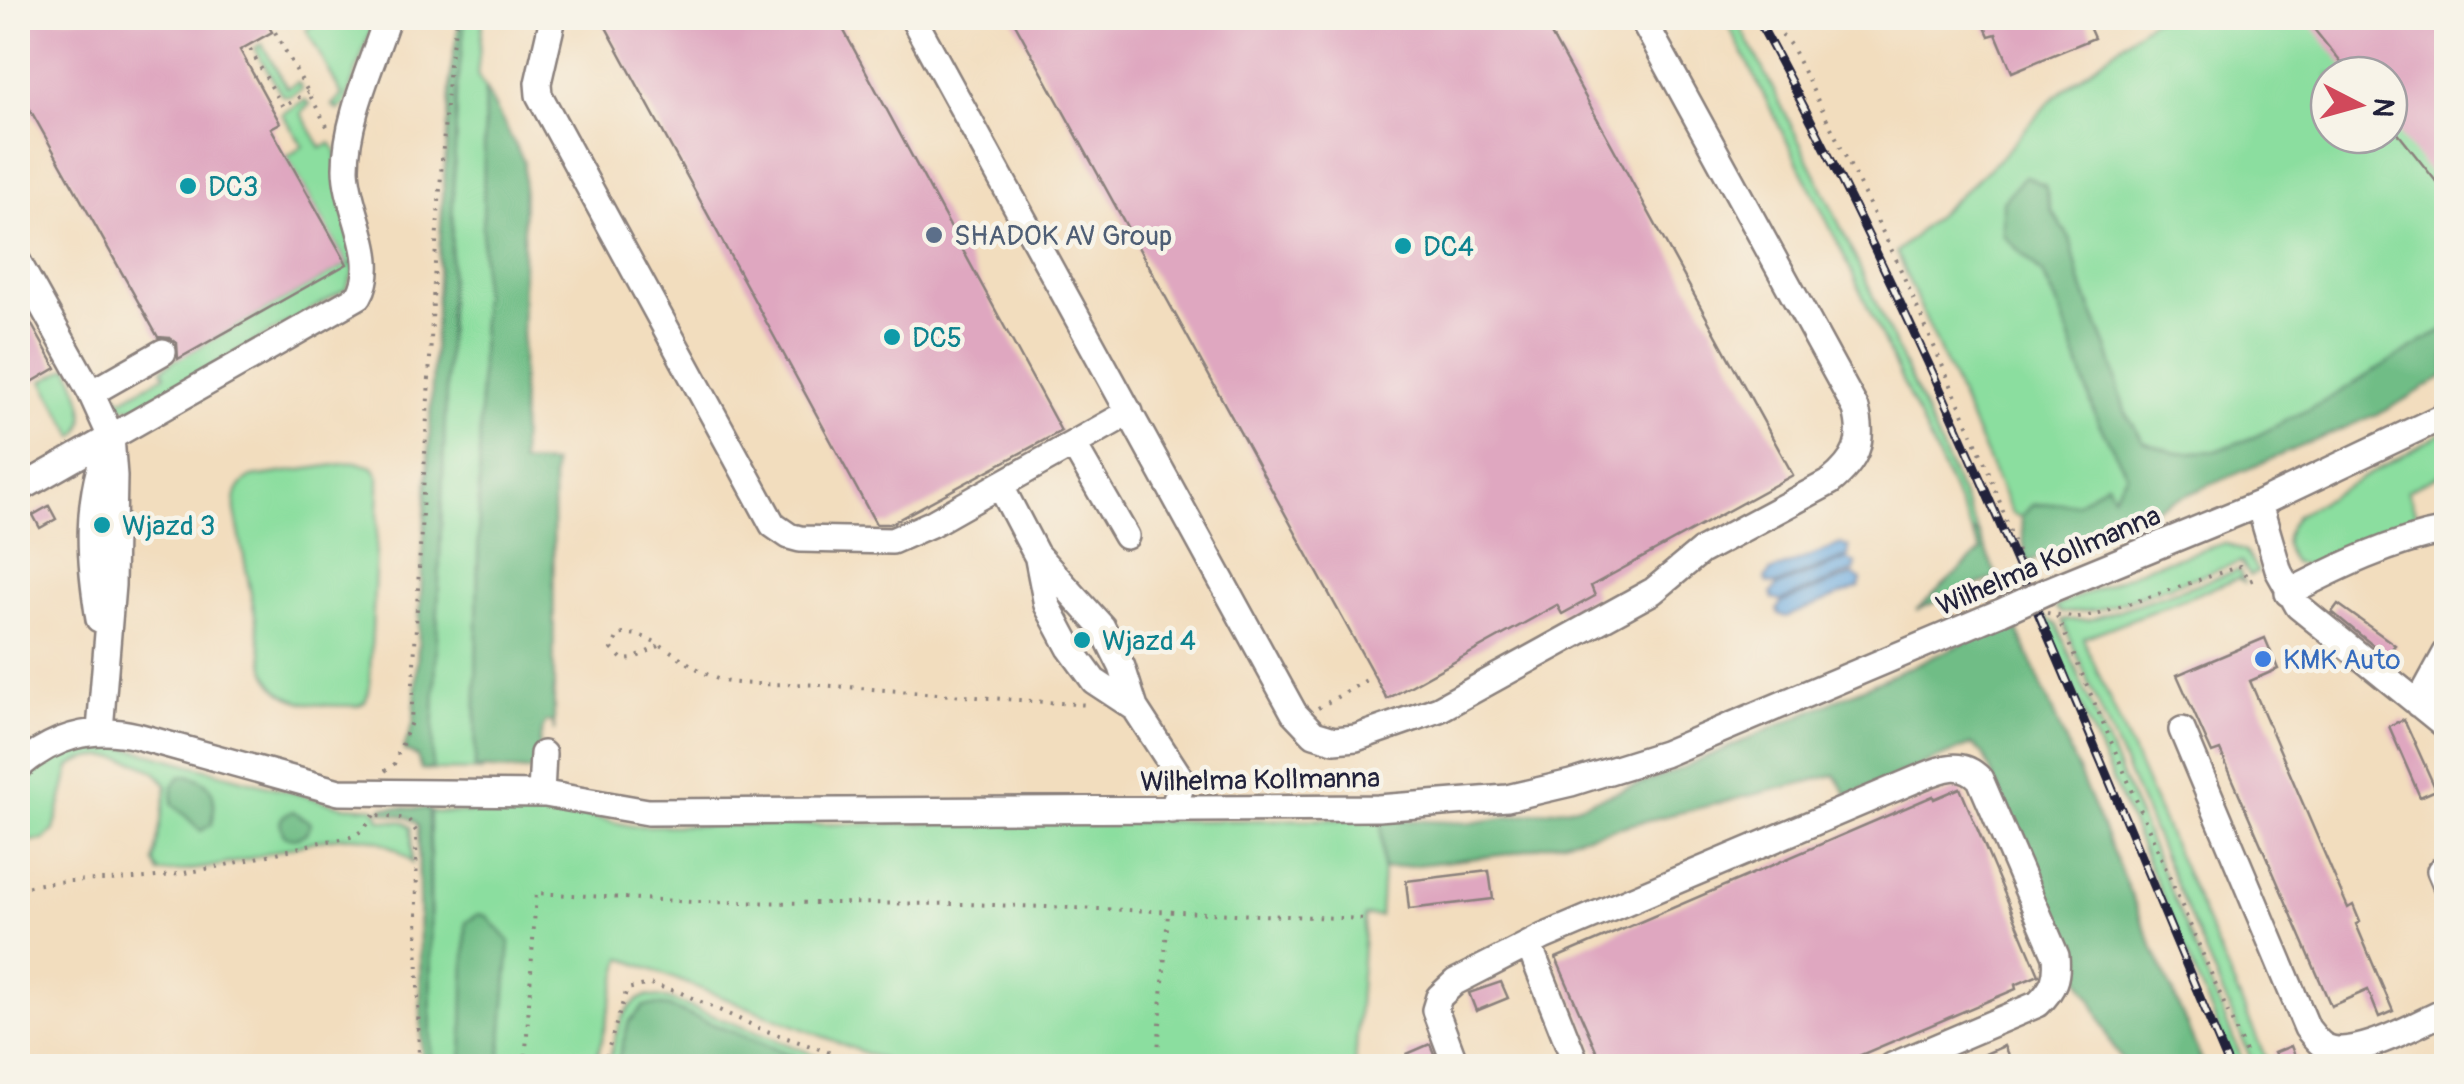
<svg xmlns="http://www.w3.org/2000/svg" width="2464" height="1084" font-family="Pangolin,sans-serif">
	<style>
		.green { fill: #8bde9f; stroke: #56806d; stroke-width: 2.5; fill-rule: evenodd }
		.forest { fill: #70bd86; stroke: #497060; stroke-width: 2.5 }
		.water { fill: #6eace0; stroke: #48678e; stroke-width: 2.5 }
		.building { fill: #dfa7c0 }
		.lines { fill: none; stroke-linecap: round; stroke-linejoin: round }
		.minor-casing { stroke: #8a807c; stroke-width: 30 }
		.path { stroke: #8a807c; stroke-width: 4; stroke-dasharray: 2.5 8; stroke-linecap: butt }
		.minor { stroke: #fff; stroke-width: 25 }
		.rail-casing { stroke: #22223b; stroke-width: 9 }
		.rail { stroke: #f7f3e8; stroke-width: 5; stroke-dasharray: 15; stroke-linecap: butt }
		.minor-bridge-casing { stroke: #8a807c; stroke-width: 30; stroke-linecap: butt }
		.minor-bridge { stroke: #fff; stroke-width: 25 }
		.culture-dot { fill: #0f9aa8; stroke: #f7f3e8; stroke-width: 4 }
		.service-dot { fill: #5c6f8a; stroke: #f7f3e8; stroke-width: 4 }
		.shop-dot { fill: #3f7fe0; stroke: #f7f3e8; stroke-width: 4 }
		.labels { text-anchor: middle; stroke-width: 9; stroke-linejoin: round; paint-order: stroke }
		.culture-label { font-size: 28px; fill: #0d838f; stroke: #f7f3e8; text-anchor: start }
		.service-label { font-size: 28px; fill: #4e5e75; stroke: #f7f3e8; text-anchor: start }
		.street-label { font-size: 28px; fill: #22223b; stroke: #f7f3e8 }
		.shop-label { font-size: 28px; fill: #366cbe; stroke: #f7f3e8; text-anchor: start }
	</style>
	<rect width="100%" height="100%" fill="#f7f3e8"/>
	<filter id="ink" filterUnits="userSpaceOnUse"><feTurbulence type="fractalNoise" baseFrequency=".01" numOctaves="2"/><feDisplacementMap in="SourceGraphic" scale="20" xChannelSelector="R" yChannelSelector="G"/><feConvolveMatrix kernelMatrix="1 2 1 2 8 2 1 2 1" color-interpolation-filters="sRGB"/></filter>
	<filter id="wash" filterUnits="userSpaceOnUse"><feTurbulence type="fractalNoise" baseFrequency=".0048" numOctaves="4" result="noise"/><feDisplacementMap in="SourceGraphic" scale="40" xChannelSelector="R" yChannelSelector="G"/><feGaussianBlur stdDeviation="2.25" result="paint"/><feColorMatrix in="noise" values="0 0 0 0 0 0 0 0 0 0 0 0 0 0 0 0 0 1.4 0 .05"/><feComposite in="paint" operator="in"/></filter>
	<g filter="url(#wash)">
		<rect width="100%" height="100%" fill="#f2ddbe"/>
		<path class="green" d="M326,18h49l-30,86 -8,6 -5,-5 10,-10 -36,-66z
			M465,18h18l-6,57 8,13 -10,680 8,3 -51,-1 25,-677z
			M1725,18h11c89,167 166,340 242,514h-6l-132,-285z
			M2155,18h291v310l-123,74 -69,35 -39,14 -40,2 -32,-12 -18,-30 -17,-61 -28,-69 -10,-43 -19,-28 -6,-25 -42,50 39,39 20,41 35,105 30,54 -14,22 -6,-13 -30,20 -44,2 -12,12 -9,-3 -116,-262 103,-93 51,-58zM2329,75h60v60h-60z
			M262,44l25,44 11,-6 4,7 -12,7 -8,-1 -27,-47z
			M305,100l5,4 -9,9 20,35 10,-5 5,7 19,115h-5l5,4 -9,20 -10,6 -196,113 -19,-1 -12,-10 2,-6 3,-1 7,10 44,-25 -3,-6 10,-7 175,-98 -60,-107 16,-11 -21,-32z
			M69,367c8,20 25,52 6,70l-32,-56z
			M2446,431v41l-39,18 14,37 -108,39 -19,-3c-14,-18 -9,-31 3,-48z
			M356,462l17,5 6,10v14l-10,201 -4,10 -8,4c-35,-1 -74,3 -91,-34l-31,-161c-1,-16 2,-26 17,-34z
			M2225,543l20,9 13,20 -8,4 -9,-14 -143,48 -36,3 -7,-6 97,-42z
			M2239,570l5,12 -6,-4 -155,60 186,428h-15l-192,-446h27z
			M2042,616l15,9 188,441h-10z
			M88,745l37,2 217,59 33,2 6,12 24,2 6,5 1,36c-43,-46 -101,-20 -153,-7 -32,9 -67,15 -100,17l-5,-11 13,-76c-15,-28 -72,-39 -97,-19l-16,63 -10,10 -18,1 -8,6v-66l33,-23z
			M537,805l95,21 749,-7 2,50 -3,47h-15l-10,150h-457l-276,-108 -27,108h-164l-1,-254 40,1 4,-7z
			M646,996l23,3 175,67h-24l-151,-59 -14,-2 -26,17 -13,44h-8c7,-26 10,-59 38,-70z"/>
		<path class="forest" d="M460,18h5l-8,75 -25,677 -11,-1 -4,-13 -12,-5 -1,-4 10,-25 25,-466 13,-193z
			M485,88l39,74 -3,301 32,1 1,268 -1,-10h-7c-9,14 -5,31 -11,47l-7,2 -53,-3z
			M2025,176l20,9 6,25 19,28 10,43 28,69 17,61 18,30 32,12 40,-2 39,-14 69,-35 123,-74v47l-59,35 -361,153 -5,-46 11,-12 45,-2 30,-20 6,12 14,-21 -30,-54 -35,-105 -19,-41 -40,-39v-34z
			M1972,532h6l19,45 -81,33 65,-59z
			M2014,621l190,445h-75c-23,-18 -27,-54 -44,-77l-102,-235 -10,-10 -125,52 -13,-21 -326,79 -126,15 -2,-50 90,4 105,-17 95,-33z
			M188,775c27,7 29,23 24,49l-11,7 -29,-28 1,-17 6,-9z
			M383,807l46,2 2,257h-9l-4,-240c-10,-15 -23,-8 -37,-15z
			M293,811l18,12c-2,13 -17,19 -28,11l-3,-12 3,-6z
			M479,914l8,2 23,26 -10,124h-38l4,-144z
			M655,1005l14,2 151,59h-204l13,-44 15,-16z"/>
		<path class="water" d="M1841,544l8,4 -1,8 -73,29 -8,-2 -2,-4 5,-7z
			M1848,559l8,5 -2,7 -73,30 -8,-2 -2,-5 5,-7z
			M1853,575l8,5 -2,7 -73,30 -7,-3 -2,-4 4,-7z"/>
		<g id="blocks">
			<path class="building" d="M18,18h246l8,14 -32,18 40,73 -9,5 76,136 -169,95 -1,-16 -7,-5 -12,-1 -140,-249z
				M601,18h236l224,413 -171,93h-14z
				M1012,18h530l251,457 -202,111 4,10 -33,18 -5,-9 -170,94z
				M1981,18h104l9,20 -82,34 -16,-38 -7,2z
				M2305,18h132l9,12v164l-57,-72v-47h-38z
				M18,300l38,68 -38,22z
				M49,506l7,13 -16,9 -7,-13z
				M2338,604l57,41 -9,11 -54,-44z
				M2265,638l13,31 -28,12 98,227 5,-3 7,17 -4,2 37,87 -14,6 -11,-27 -37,16 -111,-256 -8,3 -35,-78z
				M2404,719l32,71 -16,7 -31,-71z
				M1960,788l79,187 -24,10 1,4 -181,77h-232l-47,-108 377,-162 1,3z
				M1489,871l4,28 -84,10 -3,-28z
				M1501,982l7,16 -32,13 -7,-18z
				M1430,1044l9,22h-27l-5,-12z
				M2004,1046l9,20h-56z
				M2291,1046l8,20h-19l-6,-13z"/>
		</g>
	</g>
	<g filter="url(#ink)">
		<use href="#blocks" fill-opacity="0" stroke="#8a807c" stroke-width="2.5"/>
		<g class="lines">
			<g class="minor-casing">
				<path id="minor" d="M553,18l-15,65 1,12 234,430 16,11 11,3 92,2 39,-17 69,-39
					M913,18l381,695 20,21 20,6 22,-2 83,-29 214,-118 48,-40 129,-69c26,-21 35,-40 26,-73l-214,-391
					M18,262l73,131 20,44 3,39 -2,109 -12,145
					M91,393l72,-41
					M1130,412l-130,73 36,69 66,73 20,40 13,41 48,74 -11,28
					M1073,444l53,92
					M18,490l341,-194c22,-38 -13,-87 -13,-128 0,-50 26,-103 41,-150
					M2259,504l20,68 19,34 148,120
					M1038,559l9,46 23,43 24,33 41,27
					M2047,591l212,-87 187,-89
					M2288,593c50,-26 103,-52 158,-62
					M99,619c-10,-61 -14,-119 10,-177
					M2418,704l28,-51
					M2182,730l125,298c5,6 10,14 17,18 29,16 94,-23 122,-35
					M18,767c35,-30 73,-42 119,-31l202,56 206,2 103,18 730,-4 129,-10 64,-15 93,-29 337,-142
					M541,793l2,-39
					M2440,871l6,14
					M1529,945l48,121
					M1456,1066l-21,-56 4,-13 16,-15 88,-45 369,-156c25,-10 47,-24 68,-2l76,177c2,21 -2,33 -18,48l-146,62"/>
			</g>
			<path class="path" d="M1769,18l22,28 105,213 95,218 32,92
				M270,23l58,105
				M250,49l33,58 25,-15
				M2047,613l31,5 21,-4 141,-48 9,15 10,-4
				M2057,616l194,450
				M659,646l-26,13 -10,1 -11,-11 6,-14c37,-9 73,41 111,47 30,4 61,1 92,3 90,7 179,14 269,20
				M1318,708l52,-30
				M385,771l9,-7 17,-42 25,-478 13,-180 8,-46
				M378,816l30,3 8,12 3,235
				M18,889c40,-12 87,-7 129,-11 57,-6 110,-20 165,-34 31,-8 45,1 63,-31
				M525,1066l11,-173 158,9 272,2 401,15
				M603,1066l24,-77 23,-5 29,8 82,37 108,37
				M931,1066h1
				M1157,1066l11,-153"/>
			<use href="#minor" class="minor"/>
			<g class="rail-casing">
				<path id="rail" d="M1757,18c183,337 322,696 472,1048"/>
			</g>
			<use href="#rail" class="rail"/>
			<g class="minor-bridge-casing">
				<path id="minor-bridge" d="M2001,612l46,-21"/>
			</g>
			<use href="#minor-bridge" class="minor-bridge"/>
		</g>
	</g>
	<g class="culture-dot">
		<circle cx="188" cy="186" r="10"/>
		<circle cx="1403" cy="246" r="10"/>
		<circle cx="892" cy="337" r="10"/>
		<circle cx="102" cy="525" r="10"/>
		<circle cx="1082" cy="640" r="10"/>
	</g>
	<circle class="service-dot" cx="934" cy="235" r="10"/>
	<circle class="shop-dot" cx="2263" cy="659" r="10"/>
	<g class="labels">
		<g class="culture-label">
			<text x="208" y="196">DC3</text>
			<text x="1423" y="256">DC4</text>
			<text x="912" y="347">DC5</text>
			<text x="122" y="535">Wjazd 3</text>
			<text x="1102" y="650">Wjazd 4</text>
		</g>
		<g class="service-label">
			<text x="954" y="245">SHADOK AV Group</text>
		</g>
		<g class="street-label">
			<text transform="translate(2048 560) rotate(-23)" y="10">Wilhelma Kollmanna</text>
			<text transform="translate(1260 779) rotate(-1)" y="10">Wilhelma Kollmanna</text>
		</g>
		<g class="shop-label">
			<text x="2283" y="669">KMK Auto</text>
		</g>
	</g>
	<rect width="2464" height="1084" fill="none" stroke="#f7f3e8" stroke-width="60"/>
	<g transform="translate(2359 105) rotate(96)"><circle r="48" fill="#f7f3e8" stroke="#a29fa3" stroke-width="2.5"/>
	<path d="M0-8L18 38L0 25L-18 38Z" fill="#d1495b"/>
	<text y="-15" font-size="28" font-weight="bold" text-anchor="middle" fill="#22223b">N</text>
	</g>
</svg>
